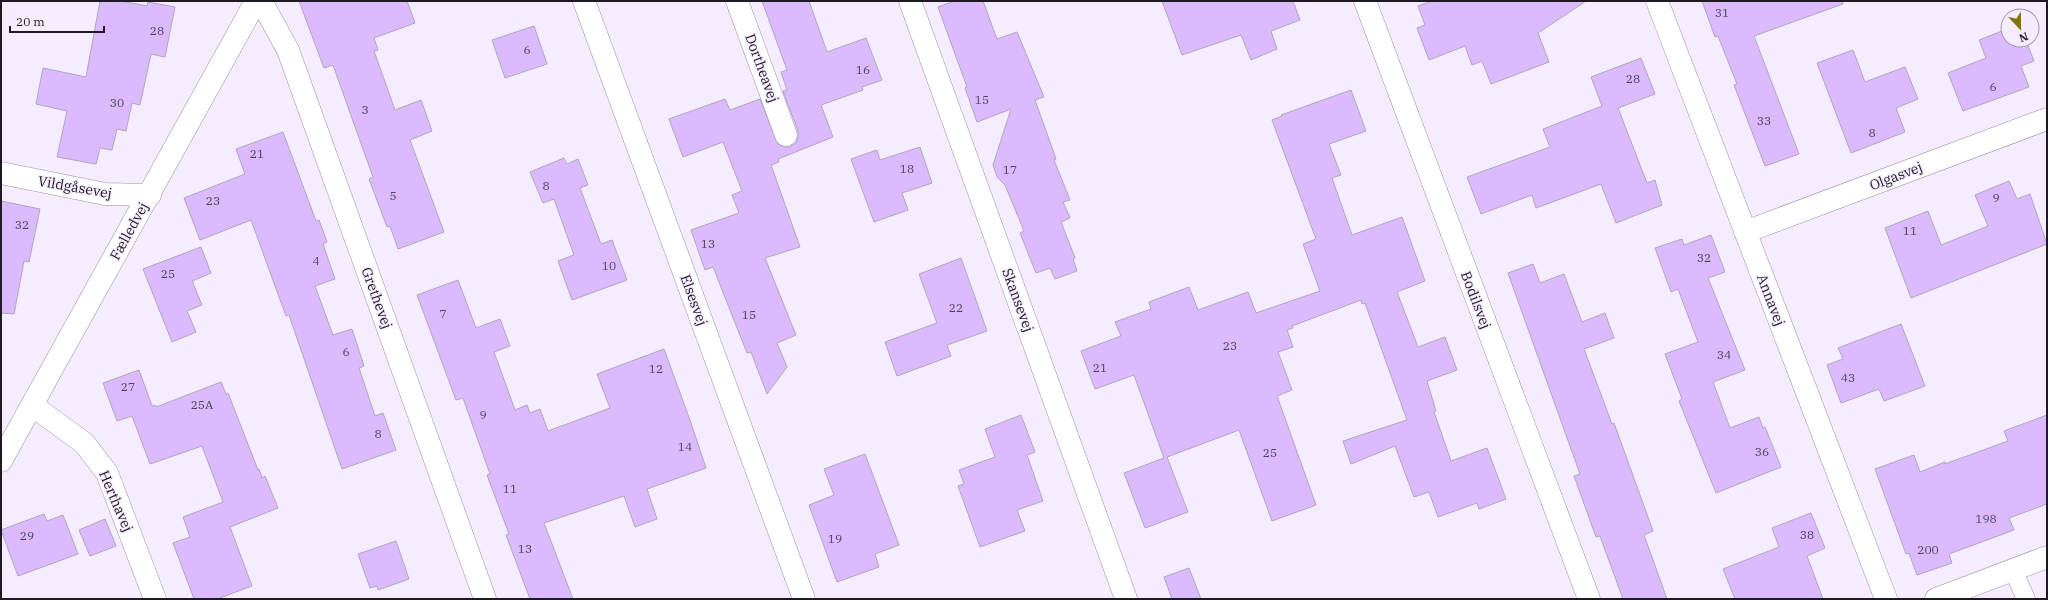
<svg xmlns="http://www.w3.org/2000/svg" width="2048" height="600" font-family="'IBM Plex Serif',serif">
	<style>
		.building { fill: #dbbbfe; stroke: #b0a4be }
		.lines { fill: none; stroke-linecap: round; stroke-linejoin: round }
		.lane-casing { stroke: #9b8fa8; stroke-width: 19 }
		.street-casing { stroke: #9b8fa8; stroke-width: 23 }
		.secondary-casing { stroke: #9b8fa8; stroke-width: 23 }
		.lane { stroke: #fff; stroke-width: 18 }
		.street { stroke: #fff; stroke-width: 22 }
		.secondary { stroke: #fff; stroke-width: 22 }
		.labels { text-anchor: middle; stroke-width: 3; stroke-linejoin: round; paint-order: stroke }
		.number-label { font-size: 12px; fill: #4d425a }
		.street-label { font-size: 14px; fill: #1e1923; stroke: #f5edfe }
	</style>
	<rect width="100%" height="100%" fill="#f5edfe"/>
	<path class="building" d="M100,1h21l26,5 1,-4 27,5 -10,50 -14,-3 -11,51 -8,-2 -6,28 -9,-2 -5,21 -12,-2 -4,16 -39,-7 10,-46 -31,-7 7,-36 43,9z
		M299,1h108l8,22 -41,15 4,12 -4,1 21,59 26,-10 11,31 -22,9 34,92 -46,17 -8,-23 -3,1 -18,-48 4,-2 -40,-112 -9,3z
		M762,1h47l18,51 39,-14 16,42 -20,7 1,3 -42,15 12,32 -55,22 1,3 -8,3 29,82 -35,11 31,77 -19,8 10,24 -20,27 -16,-42 -4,1 -34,-86 -8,3 -14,-40 48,-17 -7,-18 10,-4 -19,-49 -40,15 -14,-38 56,-20 5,11 30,-11 18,45 5,3h7l6,-4 2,-6v-6l-15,-40 4,-1 -6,-18 6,-2z
		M954,1h29l14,38 20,-7 27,65 -9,3 21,59 -2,1 16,40 -7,2 7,16 -9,4 14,36 -2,1 4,12 -22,8 -5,-11 -14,5 -16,-40 4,-2 -19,-46 -8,-8 -4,-12 18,-56 -34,13 -12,-34 2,-1 -29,-80z
		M1162,1h131l7,19 -29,11 6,18 -26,11 -10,-25 -59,20z
		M1432,1h154l-48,32 11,29 -58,22 -9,-23 -10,4 -7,-19 -36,14 -12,-32 8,-3 -7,-19z
		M1702,1h140l1,3 -89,32 45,118 -34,12 -31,-81 3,-1 -19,-48 -3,1z
		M534,26l13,38 -42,14 -13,-38z
		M2007,29l1,11h18l8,21 -13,5 8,21 -66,24 -15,-38 38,-15 -7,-18z
		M1853,50l12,32 40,-15 13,32 -22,9 9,24 -54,21 -34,-90z
		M1641,58l14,36 -37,14 29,75 8,-3 7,25 -46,18 -15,-39 -65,24 -4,-13 -51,19 -14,-37 83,-30 -7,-18 59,-23 -11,-29z
		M1351,90l15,41 -37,13 12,31 -9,3 20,57 50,-18 23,64 -28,11 21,55 27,-10 12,33 -30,11 9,30 -2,1 17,49 36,-13 19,51 -27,10 -2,-6 -39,14 -9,-25 -15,5 -19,-51 -44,18 -8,-23 64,-21 -42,-117 -3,1 -1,-4 -69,26 1,2 -6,2 6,17 -15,5 14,38 -15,6 39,109 -44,16 -33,-91 -72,27 21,55 -43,16 -21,-55 40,-15 -30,-83 -39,14 -14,-38 40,-15 -6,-14 36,-13 -2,-7 40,-15 9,23 50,-18 8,21 64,-22 -17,-47 13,-5 -44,-119 10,-4 -1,-1z
		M283,132l33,89 3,-1 8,22 -4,2 12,35 -20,7 18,49 19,-6 12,37 -5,2 16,48 8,-3 13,37 -54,19 -53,-154 -3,1 -35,-96 -51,20 -16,-42 61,-24 -9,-25z
		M920,147l12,36 -30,10 6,17 -34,12 -23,-63 26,-9 3,10z
		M564,158l3,6 11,-5 10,26 -8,3 21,56 11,-4 15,40 -55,20 -14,-39 16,-6 -20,-56 -11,4 -13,-31z
		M2009,181l8,18 13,-5 17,50 -136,54 -26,-70 43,-17 13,34 47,-19 -13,-31z
		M1,201l39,8 -11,53 -5,-1 -10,53 -13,-1z
		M1711,235l14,37 -17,6 37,92 -32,12 17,46 29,-11 4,11 2,-1 16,40 -65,26 -37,-92 3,-2 -17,-45 33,-12 -20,-53 -7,3 -16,-44 27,-9 2,6z
		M201,247l10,26 -19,8 10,24 -15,6 9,21 -24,10 -29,-73z
		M961,258l26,73 -40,14 4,11 -54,20 -12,-34 52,-19 -18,-49z
		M1533,264l7,19 24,-9 18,48 23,-9 9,25 -30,11 28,75 2,-1 39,108 -9,4 23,64h-44l-23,-63 -4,1 -22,-61 6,-2 -72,-201z
		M458,280l18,48 24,-9 10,27 -16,6 21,58 12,-5 3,8 10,-4 8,22 62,-23 -13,-34 67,-25 27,74 15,45 -59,21 10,30 -22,8 -11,-31 -80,27 29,76h-43l-24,-64 3,-1 -22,-59 3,-1 -27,-76 -7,2 -39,-105z
		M1901,324l24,62 -41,15 -5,-12 -38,14 -14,-38 16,-6 -5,-11z
		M139,370l13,36 3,-1 1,2 65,-25 5,12 2,-1 30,77 1,-1 3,9 3,-2 13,32 -48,19 22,59 -35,13h-23l-21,-56 17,-6 -7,-20 40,-15 -21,-56 -52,18 -18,-48 -15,5 -14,-38z
		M1021,415l14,37 -8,3 16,46 -26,9 8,21 -45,16 -22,-61 6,-2 -5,-14 36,-13 -10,-28z
		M2047,415v89l-38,14 5,12 -65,24 3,9 -35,12 -8,-22 -3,1 -31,-85 39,-14 6,17 25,-10v2l63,-23 -4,-10z
		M865,454l34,91 -24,9 4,13 -42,15 -28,-77 25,-10 -10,-26z
		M1811,513l14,35 -18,8 16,43h-88l-12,-30 56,-22 -7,-19z
		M44,514l3,7 16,-6 15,39 -60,22 -17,-46z
		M105,519l11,27 -26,10 -11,-26z
		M396,541l13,38 -31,11 -1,-4 -7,2 -12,-34z
		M1189,568l12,31h-29l-8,-22z"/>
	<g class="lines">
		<g class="lane-casing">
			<path id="lane" d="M2013,570l13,29"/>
		</g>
		<g class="street-casing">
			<path id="street" d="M261,1l27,49 197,549
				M584,1l220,598
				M737,1l49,134
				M910,1l216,598
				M1365,1l224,598
				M1657,1l229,598
				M1,173l104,21 45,1
				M1745,232l302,-113
				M33,406l51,37 23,30 48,126
				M1936,599l111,-42"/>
		</g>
		<g class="secondary-casing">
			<path id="secondary" d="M1,461l255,-460"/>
		</g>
		<use href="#lane" class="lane"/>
		<use href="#street" class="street"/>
		<use href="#secondary" class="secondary"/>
	</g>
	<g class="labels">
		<g class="number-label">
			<text x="1722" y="17">31</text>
			<text x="157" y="35">28</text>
			<text x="527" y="54">6</text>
			<text x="863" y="74">16</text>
			<text x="1633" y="83">28</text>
			<text x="1993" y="91">6</text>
			<text x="982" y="104">15</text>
			<text x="117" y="107">30</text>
			<text x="365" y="114">3</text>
			<text x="1764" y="125">33</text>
			<text x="1872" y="137">8</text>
			<text x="257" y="158">21</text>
			<text x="907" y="173">18</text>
			<text x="1010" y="174">17</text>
			<text x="546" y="190">8</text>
			<text x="393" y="200">5</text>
			<text x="1996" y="202">9</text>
			<text x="213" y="205">23</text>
			<text x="22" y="229">32</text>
			<text x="1910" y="235">11</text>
			<text x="708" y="248">13</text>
			<text x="1704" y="262">32</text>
			<text x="316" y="265">4</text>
			<text x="609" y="270">10</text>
			<text x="168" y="278">25</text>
			<text x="956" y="312">22</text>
			<text x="443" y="318">7</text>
			<text x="749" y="319">15</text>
			<text x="1230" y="350">23</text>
			<text x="346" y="356">6</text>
			<text x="1724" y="359">34</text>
			<text x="1100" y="372">21</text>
			<text x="656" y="373">12</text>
			<text x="1848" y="382">43</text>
			<text x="128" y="391">27</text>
			<text x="202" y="409">25A</text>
			<text x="483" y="419">9</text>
			<text x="378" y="438">8</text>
			<text x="685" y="451">14</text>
			<text x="1762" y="456">36</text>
			<text x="1270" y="457">25</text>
			<text x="510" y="493">11</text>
			<text x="1986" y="523">198</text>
			<text x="1807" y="539">38</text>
			<text x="27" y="540">29</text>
			<text x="835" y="543">19</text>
			<text x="525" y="553">13</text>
			<text x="1928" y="554">200</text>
		</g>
		<g class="street-label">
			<text transform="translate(762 68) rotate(70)" y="5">Dortheavej</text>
			<text transform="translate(1896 176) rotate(-21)" y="5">Olgasvej</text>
			<text transform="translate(75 187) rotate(10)" y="5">Vildgåsevej</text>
			<text transform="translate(129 231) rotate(-61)" y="5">Fælledvej</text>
			<text transform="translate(377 298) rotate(70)" y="5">Grethevej</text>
			<text transform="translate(694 300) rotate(70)" y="5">Elsesvej</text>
			<text transform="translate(1018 300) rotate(70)" y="5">Skansevej</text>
			<text transform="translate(1476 300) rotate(69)" y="5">Bodilsvej</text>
			<text transform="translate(1771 300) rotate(69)" y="5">Annavej</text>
			<text transform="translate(116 501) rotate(67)" y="5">Herthavej</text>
		</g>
	</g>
	<rect width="2048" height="600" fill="none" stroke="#1e1923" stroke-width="4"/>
	<g transform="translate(2020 28) rotate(158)"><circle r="19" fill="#f5edfe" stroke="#9f98a6"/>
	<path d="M0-3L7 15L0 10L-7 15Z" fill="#847111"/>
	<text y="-6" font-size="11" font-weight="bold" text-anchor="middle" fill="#1e1923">N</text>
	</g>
	<path d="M10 26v6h94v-6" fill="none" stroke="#1e1923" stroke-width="2"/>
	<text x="16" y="26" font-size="12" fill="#1e1923" stroke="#f5edfe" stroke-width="3" paint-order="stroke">20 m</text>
</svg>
